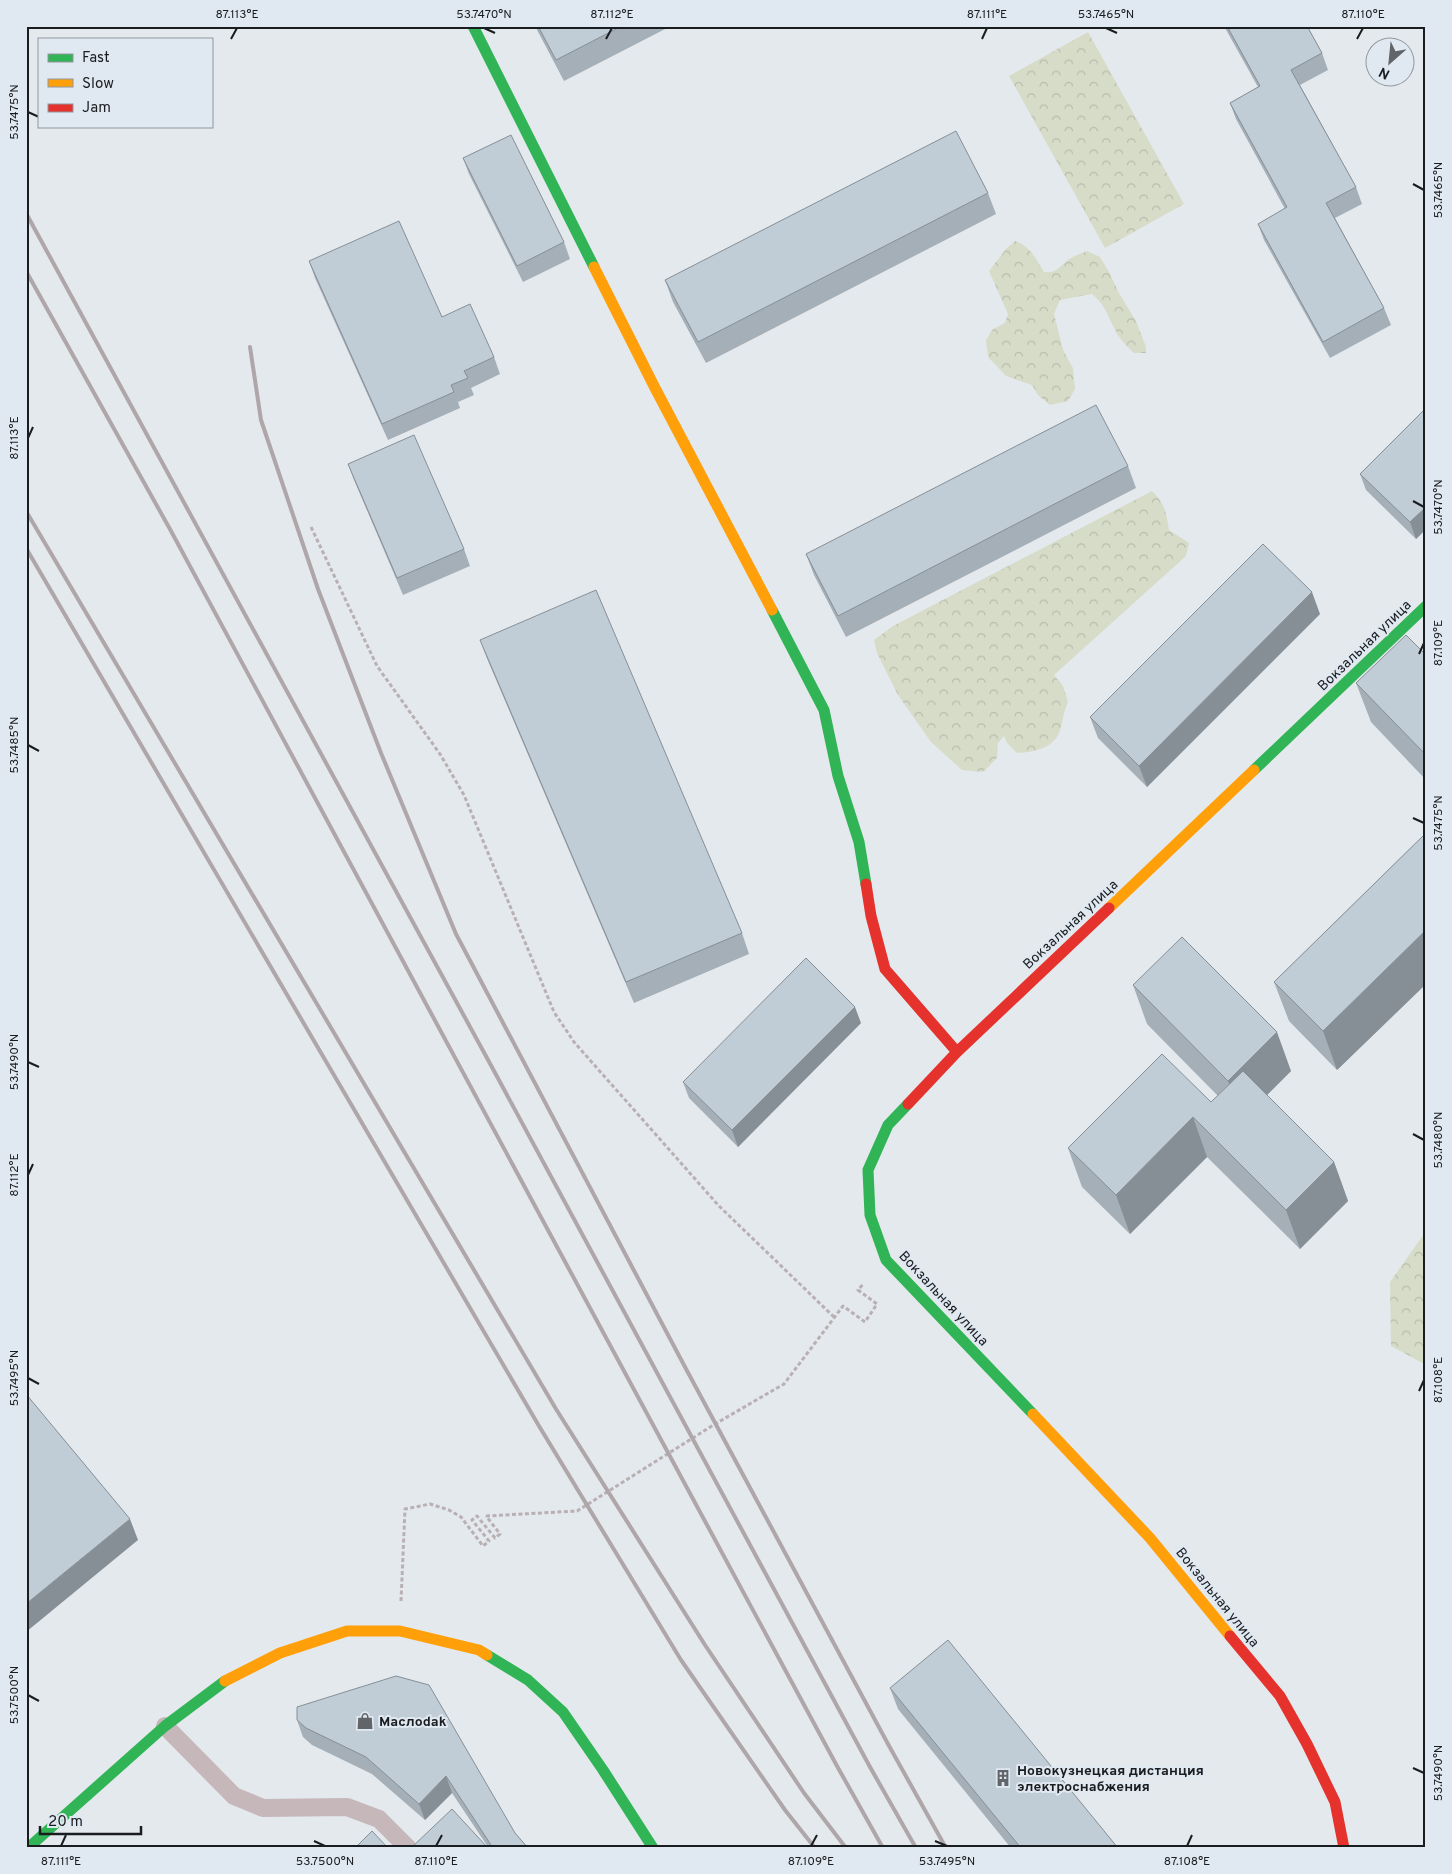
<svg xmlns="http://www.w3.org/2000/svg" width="1452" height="1874" font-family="Overpass,sans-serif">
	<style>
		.forest { fill: url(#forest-crowns) }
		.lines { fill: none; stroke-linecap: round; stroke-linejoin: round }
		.path { stroke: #b9b0b3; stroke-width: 3; stroke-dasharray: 4 2.5; stroke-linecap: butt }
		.lane { stroke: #c6b7bb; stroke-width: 18 }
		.fast { stroke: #30b455; stroke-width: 11 }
		.slow { stroke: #ff9f0a; stroke-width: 11 }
		.jam { stroke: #e5322d; stroke-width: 11 }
		.rail { stroke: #aea6a9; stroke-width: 4 }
		.wall { fill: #a5afb8 }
		.shaded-wall { fill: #868f96 }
		.building { fill: #c0ccd6; stroke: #868f96 }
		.ticks { fill: none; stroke: #1a1d20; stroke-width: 2 }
		.labels { text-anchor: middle; stroke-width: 4; stroke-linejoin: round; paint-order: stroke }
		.street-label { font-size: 14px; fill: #1a1d20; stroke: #e0e9f1 }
		.poi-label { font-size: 14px; font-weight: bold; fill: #1a1d20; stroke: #e0e9f1; text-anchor: start }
		.neatline { fill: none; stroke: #1a1d20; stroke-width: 2 }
		.ticks-label { font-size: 12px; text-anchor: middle; fill: #1a1d20 }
	</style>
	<defs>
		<pattern id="forest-crowns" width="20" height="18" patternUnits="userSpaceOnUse" patternTransform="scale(1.25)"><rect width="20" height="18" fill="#d7dcc9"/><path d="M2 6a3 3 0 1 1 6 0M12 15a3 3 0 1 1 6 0" fill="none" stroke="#b8bcac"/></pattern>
	</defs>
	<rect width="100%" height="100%" fill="#e4e9ed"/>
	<path class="forest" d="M1088,32l96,172 -79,44 -96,-172z
		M1015,241c15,5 21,18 29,31 12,2 15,-5 24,-12 5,-4 13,-6 19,-9l13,6 9,15 10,21 17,28 10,26v6h-12c-5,-5 -10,-9 -14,-15 -11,-16 -12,-31 -28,-44l-32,6 -6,14 9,36 10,18 2,21 -7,12 -18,4 -12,-10 -6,-10 -26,-9 -18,-19 -2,-17 7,-11 12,-6 3,-9 -19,-43 17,-22z
		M1152,491c13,13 14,21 17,39l20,13 -3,13 -132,119 9,11 5,16c-5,10 -5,21 -9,31 -7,16 -26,19 -42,20l-10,-10 -3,-7 -6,7 -1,15 -14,14 -21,-2 -31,-28 -33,-47 -21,-42 -3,-13 19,-14z
		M1426,1231v134l-35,-19 -1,-64z"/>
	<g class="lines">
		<path class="path" d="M311,527l66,139 63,88 24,41 90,217 20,30 145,164 115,111
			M486,1516l91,-5 138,-87 69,-40 59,-78 22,16 12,-18 -19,-14 6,-7
			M401,1601l4,-92 25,-5 19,6 12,7 22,29 6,-5 -17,-21 5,-4 18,22 5,-4 -14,-18"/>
		<path class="lane" d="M165,1726l69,70 29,12 84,-1 32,12 29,29"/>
		<path class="fast" d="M473,26l121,241
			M772,610l52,100 14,66 21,66 7,42
			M1254,770l172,-164
			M908,1104l-20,21 -20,45 2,45 16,45 147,154
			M487,1655l41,25 35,32 40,58 50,78
			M28,1848l137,-122 60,-45"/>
		<path class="slow" d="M594,267l61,121 117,222
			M1109,908l145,-138
			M1033,1414l117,124 80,98
			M225,1681l55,-28 67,-22h53l79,19 8,5"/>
		<path class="jam" d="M866,884l5,32 14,53 72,83
			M908,1104l49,-52 152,-144
			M1230,1636l50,60 27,48 28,58 9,46"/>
		<path class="rail" d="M26,213l461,845 383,709 46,81
			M26,271l145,260 666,1235 46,82
			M250,347l11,73 57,169 63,164 75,181 229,433 203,377 58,104
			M26,511l530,898 149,236 99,148 42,55
			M26,548l513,878 142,234 104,150 30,38"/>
	</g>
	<path class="wall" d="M535,26h136l-107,55z
		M1224,26h83l15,27 6,17 -28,15 56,102 6,17 -27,14 49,90 7,17 -61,33 -66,-118 -6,-16 27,-15 -49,-90 -6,-16 28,-16z
		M463,158l101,84 6,17 -47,23 -54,-108z
		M988,193l8,21 -290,149 -33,-61 -8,-22z
		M309,261l133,56 52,40 6,17 -29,14 3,7 -16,7 2,6 -72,32 -73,-162z
		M1426,408v121l-10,10 -50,-49 -6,-16z
		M348,464l116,85 6,17 -67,29 -49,-115z
		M1128,466l8,22 -290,149 -32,-62 -8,-21z
		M1320,614l-173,173 -49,-49 -8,-21z
		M480,640l262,293 7,21 -115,49 -146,-342z
		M1426,655v125l-55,-58 -15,-39z
		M1426,833v151l-89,86 -48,-49 -15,-39z
		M1133,985l158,86 -24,24 67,67 14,39 -48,48 -93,-92 -77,77 -48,-47 -14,-39 143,-46 7,-6 -71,-72z
		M861,1023l-123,124 -49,-49 -6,-16z
		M396,1676l119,157 13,15h-117l77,-1 -36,-54 -27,27 -53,-46 -60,-29 -9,-8 -6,-17z
		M890,1688l228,160h-107l-113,-139z"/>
	<path class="shaded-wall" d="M1426,507v22l-10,10 -6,-17z
		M1312,592l8,22 -173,173 -8,-21z
		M1426,930v54l-89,86 -14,-39z
		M855,1007l6,16 -123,124 -6,-17z
		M1277,1032l14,39 -49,49 -14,-39z
		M1193,1117l14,40 -77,77 -14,-39z
		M1334,1162l14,39 -48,48 -14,-39z
		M130,1519l8,21 -112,92v-28z
		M446,1776l6,17 -27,27 -6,-16z"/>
	<path class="building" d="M538,26h84l-66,34z
		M1227,26h80l15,27 -31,17 65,117 -30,16 58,105 -61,34 -65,-118 29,-17 -57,-104 30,-17z
		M956,131l32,62 -290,149 -33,-62z
		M511,135l53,107 -47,24 -54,-108z
		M399,221l43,96 28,-13 24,53 -30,14 4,7 -17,7 3,7 -72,32 -73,-163z
		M1096,405l32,61 -290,150 -32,-62z
		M1426,408v99l-16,15 -50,-48z
		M414,435l50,114 -67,29 -49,-114z
		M1263,544l49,48 -173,174 -49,-49z
		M596,590l146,343 -116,49 -146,-342z
		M1406,635l20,20v100l-70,-72z
		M1426,833v97l-103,101 -49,-49z
		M1182,937l95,95 -49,49 -95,-96z
		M806,958l49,49 -123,123 -49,-48z
		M1162,1054l49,48 32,-31 91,91 -48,48 -93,-93 -77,78 -48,-47z
		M26,1394l104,125 -104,85z
		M948,1640l170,208h-97l-131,-160z
		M396,1676l33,9 86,148 13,15h-35l-47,-72 -27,28 -53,-47 -60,-29 -9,-8v-13z
		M452,1809l36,39h-77z
		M372,1831l16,17h-27l-3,-3z"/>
	<path class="ticks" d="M484,28l11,5M1106,28l11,5M231,39l6,-11M606,39l6,-11M982,39l5,-11M1357,39l6,-11M28,112l11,5M1413,184l11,6M28,438l5,-11M1413,501l11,6M1419,654l5,-11M28,745l11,6M1413,818l11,5M28,1062l11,5M1413,1134l11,6M28,1175l5,-11M28,1378l11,6M1419,1391l5,-11M28,1695l11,6M1413,1768l11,5M314,1841l11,5M935,1841l12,5M61,1846l5,-11M436,1846l6,-11M811,1846l6,-11M1187,1846l5,-11"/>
	<defs>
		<g id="shop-bare" transform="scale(1.35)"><path d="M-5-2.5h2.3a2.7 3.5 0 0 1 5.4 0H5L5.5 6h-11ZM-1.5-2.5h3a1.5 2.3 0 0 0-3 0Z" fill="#616468" stroke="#e0e9f1" stroke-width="2.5" paint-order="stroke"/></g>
		<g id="building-bare" transform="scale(1.35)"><path d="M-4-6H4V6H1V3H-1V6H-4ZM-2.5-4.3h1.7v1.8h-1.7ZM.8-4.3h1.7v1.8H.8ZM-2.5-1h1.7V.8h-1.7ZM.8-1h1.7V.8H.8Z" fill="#616468" stroke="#e0e9f1" stroke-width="2.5" paint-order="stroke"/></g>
	</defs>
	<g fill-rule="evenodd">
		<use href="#shop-bare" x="365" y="1721"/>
		<use href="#building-bare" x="1003" y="1778"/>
	</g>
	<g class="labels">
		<g class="street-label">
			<text transform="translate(1364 645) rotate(-44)" y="5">Вокзальная улица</text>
			<text transform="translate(1070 924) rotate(-43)" y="5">Вокзальная улица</text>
			<text transform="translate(944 1298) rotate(47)" y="5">Вокзальная улица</text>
			<text transform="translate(1218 1597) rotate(51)" y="5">Вокзальная улица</text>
		</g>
		<g class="poi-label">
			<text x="379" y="1726">Mаслоdak</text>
			<text x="1017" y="1775">Новокузнецкая дистанция<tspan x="1017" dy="16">электроснабжения</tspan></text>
		</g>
	</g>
	<rect width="1452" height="1874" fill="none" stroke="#e0e9f1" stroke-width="55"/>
	<rect x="38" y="38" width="175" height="90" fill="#e0e9f1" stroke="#91979d"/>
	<rect x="48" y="54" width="25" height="8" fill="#30b455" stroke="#91979d"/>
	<text x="82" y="62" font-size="15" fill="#1a1d20">Fast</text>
	<rect x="48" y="79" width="25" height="8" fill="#ff9f0a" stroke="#91979d"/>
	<text x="82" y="88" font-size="15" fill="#1a1d20">Slow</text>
	<rect x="48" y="104" width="25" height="8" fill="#e5322d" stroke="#91979d"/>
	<text x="82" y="112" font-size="15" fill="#1a1d20">Jam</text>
	<g transform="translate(1390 62) rotate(207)"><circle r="24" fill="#e0e9f1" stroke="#91979d"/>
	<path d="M0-4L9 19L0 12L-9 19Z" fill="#616468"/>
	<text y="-8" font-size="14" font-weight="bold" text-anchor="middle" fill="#1a1d20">N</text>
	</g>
	<path d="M40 1826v8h101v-8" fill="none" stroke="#1a1d20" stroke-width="2.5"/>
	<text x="48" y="1826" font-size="15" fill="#1a1d20" stroke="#e0e9f1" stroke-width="4" paint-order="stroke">20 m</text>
	<rect x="28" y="28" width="1396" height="1818" class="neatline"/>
	<g class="ticks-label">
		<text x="237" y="18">87.113°E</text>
		<text x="484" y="18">53.7470°N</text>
		<text x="612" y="18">87.112°E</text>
		<text x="987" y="18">87.111°E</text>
		<text x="1106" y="18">53.7465°N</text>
		<text x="1363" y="18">87.110°E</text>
		<text transform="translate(14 112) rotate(-90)" y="4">53.7475°N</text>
		<text transform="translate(1438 190) rotate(-90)" y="4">53.7465°N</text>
		<text transform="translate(14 438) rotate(-90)" y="4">87.113°E</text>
		<text transform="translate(1438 507) rotate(-90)" y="4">53.7470°N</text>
		<text transform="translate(1438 643) rotate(-90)" y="4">87.109°E</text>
		<text transform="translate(14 745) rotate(-90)" y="4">53.7485°N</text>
		<text transform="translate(1438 823) rotate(-90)" y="4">53.7475°N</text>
		<text transform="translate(14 1062) rotate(-90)" y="4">53.7490°N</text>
		<text transform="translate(1438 1140) rotate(-90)" y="4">53.7480°N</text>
		<text transform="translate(14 1175) rotate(-90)" y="4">87.112°E</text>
		<text transform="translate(14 1378) rotate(-90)" y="4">53.7495°N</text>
		<text transform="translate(1438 1380) rotate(-90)" y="4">87.108°E</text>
		<text transform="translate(14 1695) rotate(-90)" y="4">53.7500°N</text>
		<text transform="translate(1438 1773) rotate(-90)" y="4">53.7490°N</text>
		<text x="61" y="1865">87.111°E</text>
		<text x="325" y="1865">53.7500°N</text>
		<text x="436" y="1865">87.110°E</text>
		<text x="811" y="1865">87.109°E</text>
		<text x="947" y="1865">53.7495°N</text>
		<text x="1187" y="1865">87.108°E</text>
	</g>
</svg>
